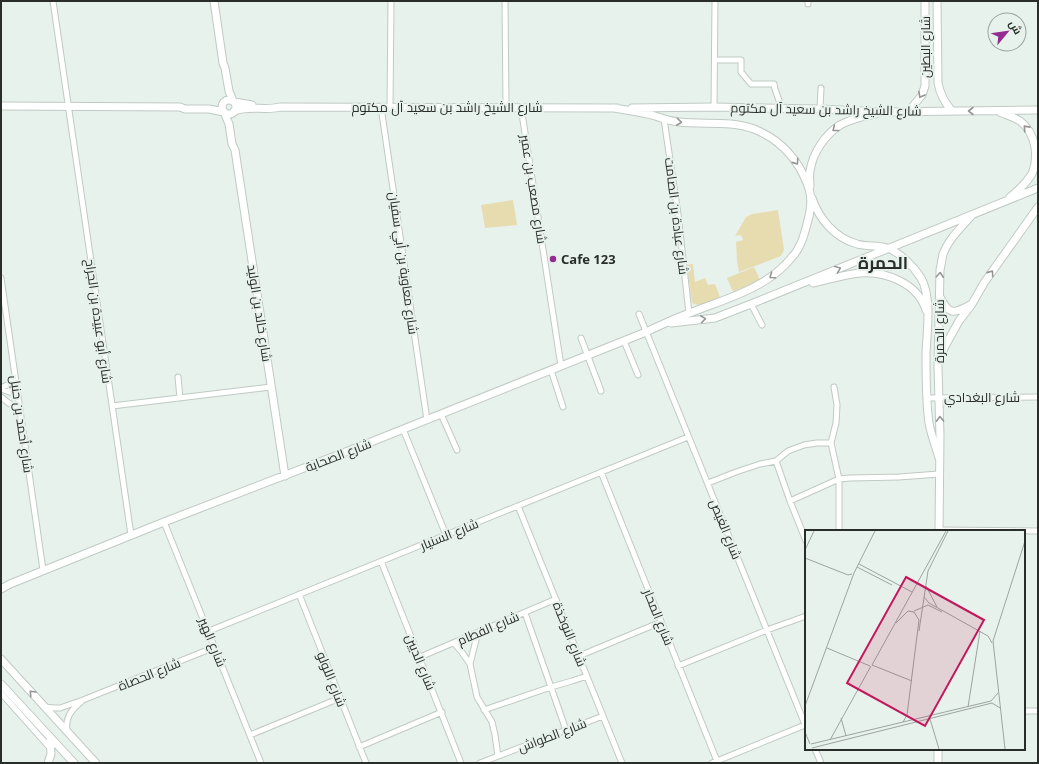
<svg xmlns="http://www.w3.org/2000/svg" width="1039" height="764" font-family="'Noto Sans',Cairo,sans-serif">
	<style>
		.green { fill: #e7dbb0 }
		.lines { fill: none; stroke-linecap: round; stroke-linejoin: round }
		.street-casing { stroke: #c0cac4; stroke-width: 7 }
		.secondary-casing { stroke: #c0cac4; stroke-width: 9 }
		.street { stroke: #fff; stroke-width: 5 }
		.secondary { stroke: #fff; stroke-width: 7 }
		.oneway { stroke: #949695 }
		.poi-dot { fill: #952d90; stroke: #e8f2ec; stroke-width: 1.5 }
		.labels { text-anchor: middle; stroke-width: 4; stroke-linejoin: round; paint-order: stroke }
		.street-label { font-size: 13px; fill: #2a2e2b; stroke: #e8f2ec }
		.poi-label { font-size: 13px; font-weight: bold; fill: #2a2e2b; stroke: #e8f2ec; text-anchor: start }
		.district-label { font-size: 17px; font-weight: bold; fill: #2a2e2b; stroke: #e8f2ec }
		.inset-road { fill: none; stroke: #9ca49f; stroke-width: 1 }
		.view { fill: #c2185b; fill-opacity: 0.15; stroke: #c2185b; stroke-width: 2 }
		.inset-edge { fill: none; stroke: #2a2e2b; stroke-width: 2 }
	</style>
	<rect width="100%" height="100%" fill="#e8f2ec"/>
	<path class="green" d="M513,200l4,25 -32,3 -4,-23z
		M778,210l6,40 -3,6 -42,16 -2,-11 -1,-19 7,-2 -2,-5 -6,1 11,-19 6,-3z
		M693,264l2,18 10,-4 3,7 7,-1 5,13c-9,4 -18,11 -28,6l-5,-38z
		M754,267l6,13 -27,12 -6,-14z"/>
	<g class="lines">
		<g class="street-casing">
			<path id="street" d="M53,1l78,534
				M505,1l1,106
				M808,4v-3
				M715,60h26v12l10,12h23l1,5 7,20
				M381,107l46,313
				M390,107l1,-106
				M521,107l40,259
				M714,107l1,-106
				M820,109l1,-21
				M664,119l14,95 11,99
				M1,278l42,292
				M751,304l11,21
				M639,314l167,413
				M581,338l20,53
				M624,341l14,34
				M551,370l12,37
				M178,377l2,21
				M834,387l3,18 -1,18 -5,20 8,36v52
				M1,388l8,-4 6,-6
				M1,389l17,6
				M1,397l9,7 10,4
				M927,398l111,-1
				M112,406l159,-19
				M441,414l16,36
				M403,429l43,106
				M776,461l14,40 16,40
				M601,472l116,289
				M708,483l28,-11 24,-8 16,-3 12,-10 16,-6 13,-2h14
				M790,501l49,-22 11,-1 49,-1 40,-3
				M518,506l104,257
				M164,522l97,241
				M939,530l99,1
				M381,561l80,202
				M299,594l67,169
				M525,613l41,117
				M209,631l479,-194
				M454,643l7,8 9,13 7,33 15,25 3,13 3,21
				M579,656l82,-34
				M420,657l136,-58
				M470,664l8,-32
				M678,666l89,-36 39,-14
				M1,693l50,56
				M44,707l11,1h5l23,-8 132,-53
				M484,710l67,-23 21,-6 15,-5
				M1024,711h14
				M67,731c-2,-13 4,-21 14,-29
				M250,735l90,-37
				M359,747l83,-35
				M815,749l6,14
				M480,763l123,-47
				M712,763l93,-38"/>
		</g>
		<g class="secondary-casing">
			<path id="secondary" d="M214,1l9,62 2,5 4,23 4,10
				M937,1l1,82c2,11 6,19 14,28
				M222 107a7 7 0 1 1 14 0a7 7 0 1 1-14 0Z
				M234,102l18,3
				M1,106l179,1 5,2h24l15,3
				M632,108l82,-1 106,2 64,3 154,-2
				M234,111c15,-6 31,0 46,-4l337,1
				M909,111l13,-16 3,-9v-85
				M224,112l5,12 3,20 3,6 50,326
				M1000,112c6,3 14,5 20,9 16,12 19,36 12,53 -6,9 -14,17 -22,23
				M810,186c0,-5 -1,-10 0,-15 3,-19 15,-36 30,-46 11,-6 24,-9 36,-11
				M812,198c7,21 23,40 45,46 10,3 21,1 30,4 13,4 27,19 34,30 11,19 6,54 5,75 0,15 0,31 1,46 0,8 1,16 2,24 2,12 7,24 10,35
				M813,283c32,-7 56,-18 87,-2 12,6 22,16 26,29
				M940,297c9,18 13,17 30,8
				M671,323l44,-5 36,-14 287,-116
				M941,359l3,-11 15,-27 13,-17 12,-21 54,-76
				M939,531l1,-95 -2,-69 2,-97c1,-5 2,-11 3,-16 6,-16 18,-26 29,-39
				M1,589l9,-5 154,-62 197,-76 285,-114c15,-7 29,-14 44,-19 35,-14 78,-25 102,-56 3,-3 5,-6 7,-10 4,-7 6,-15 8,-23 4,-14 6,-27 0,-41 -10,-25 -28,-44 -53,-54 -24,-9 -51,-4 -75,-7 -10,-1 -18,-4 -27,-7 -12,-3 -25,-5 -38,-7
				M1,659l95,104
				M1,684l73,79
				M938,749v14
				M48,763l3,-9 -1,-17"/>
		</g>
		<use href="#street" class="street"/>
		<use href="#secondary" class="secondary"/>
	</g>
	<defs><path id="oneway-chevron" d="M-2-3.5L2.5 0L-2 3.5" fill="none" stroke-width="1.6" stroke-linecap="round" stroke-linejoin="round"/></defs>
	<g class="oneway">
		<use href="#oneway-chevron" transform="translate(921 95) rotate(119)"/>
		<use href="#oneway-chevron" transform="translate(971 111) rotate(180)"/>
		<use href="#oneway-chevron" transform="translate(679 122) rotate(6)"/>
		<use href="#oneway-chevron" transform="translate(1026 128) rotate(-132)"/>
		<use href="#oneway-chevron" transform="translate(835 129) rotate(141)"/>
		<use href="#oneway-chevron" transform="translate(796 162) rotate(55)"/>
		<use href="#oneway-chevron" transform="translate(838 269) rotate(-22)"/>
		<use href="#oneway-chevron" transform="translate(991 273) rotate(-55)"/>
		<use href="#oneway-chevron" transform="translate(940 275) rotate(-85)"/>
		<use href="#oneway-chevron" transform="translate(772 276) rotate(145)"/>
		<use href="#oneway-chevron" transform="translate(703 319) rotate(-8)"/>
		<use href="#oneway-chevron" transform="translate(940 419) rotate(-91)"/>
		<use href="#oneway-chevron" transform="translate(32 693) rotate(-133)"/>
	</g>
	<circle class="poi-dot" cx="553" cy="259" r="4"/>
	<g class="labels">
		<g class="street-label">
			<text transform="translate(925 47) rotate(-90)" y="5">شارع البطين</text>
			<text x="447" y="112">شارع الشيخ راشد بن سعيد آل مكتوم</text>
			<text transform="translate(826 109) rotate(1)" y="5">شارع الشيخ راشد بن سعيد آل مكتوم</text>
			<text transform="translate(534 189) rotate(81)" y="5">شارع مصعب بن عمير</text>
			<text transform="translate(677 216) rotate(83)" y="5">شارع عبادة بن الصامت</text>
			<text transform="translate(404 263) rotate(82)" y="5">شارع معاوية بن أبي سفيان</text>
			<text transform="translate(260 313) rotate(81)" y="5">شارع خالد بن الوليد</text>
			<text transform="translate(99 321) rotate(82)" y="5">شارع أبو عبيدة بن الجراح</text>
			<text transform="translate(939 331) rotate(-90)" y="5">شارع الحمرة</text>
			<text x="982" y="402">شارع البغدادي</text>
			<text transform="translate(22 424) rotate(82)" y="5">شارع أحمد بن حنبل</text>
			<text transform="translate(338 455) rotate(-21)" y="5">شارع الصحابة</text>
			<text transform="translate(726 529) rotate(68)" y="5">شارع الغيص</text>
			<text transform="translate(449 534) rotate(-22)" y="5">شارع السنيار</text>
			<text transform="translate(659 617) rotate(68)" y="5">شارع المحار</text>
			<text transform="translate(488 628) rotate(-23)" y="5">شارع الفطام</text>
			<text transform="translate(570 634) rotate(68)" y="5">شارع النوخذة</text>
			<text transform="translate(213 642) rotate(68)" y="5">شارع الهير</text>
			<text transform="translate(421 662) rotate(68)" y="5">شارع الديين</text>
			<text transform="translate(149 674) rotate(-22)" y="5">شارع الحصاة</text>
			<text transform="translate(332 679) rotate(68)" y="5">شارع اللولو</text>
			<text transform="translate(552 735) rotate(-21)" y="5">شارع الطواش</text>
		</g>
		<g class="poi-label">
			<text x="561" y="264">Cafe 123</text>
		</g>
		<g class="district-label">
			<text x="883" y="269">الحمرة</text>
		</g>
	</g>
	<g transform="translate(805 530)">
		<rect width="220" height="220" fill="#e8f2ec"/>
		<path class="inset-road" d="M0,20l9,-19M0,28l43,17 4,-1M54,34l53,28M52,37l35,18M121,56l11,21M119,67l5,6 59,33 4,7M109,81l14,-6 14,7M91,93l12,-12 6,1 5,8 -12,95 -4,7M114,101l9,-60 20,-40M22,118l43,18M67,135l74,-134M67,135l40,16M0,176l49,-133 21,-42M163,177l12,-76M36,188l5,18M125,189l9,30M0,202l5,12M25,210l41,-74M6,214l180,-43 7,-8M7,218l180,-45 8,5M200,219l-12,-108 32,-100"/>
		<path class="view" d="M101,47l78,43 -59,106 -78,-43z"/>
		<rect width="220" height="220" class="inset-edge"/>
	</g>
	<rect width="1039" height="764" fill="none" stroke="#2a2e2b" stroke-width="4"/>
	<g transform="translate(1007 32) rotate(61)"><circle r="19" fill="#e8f2ec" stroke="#9ca49f"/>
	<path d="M0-3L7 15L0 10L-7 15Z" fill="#952d90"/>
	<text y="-6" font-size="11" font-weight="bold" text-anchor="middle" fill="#2a2e2b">ش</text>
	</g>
</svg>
